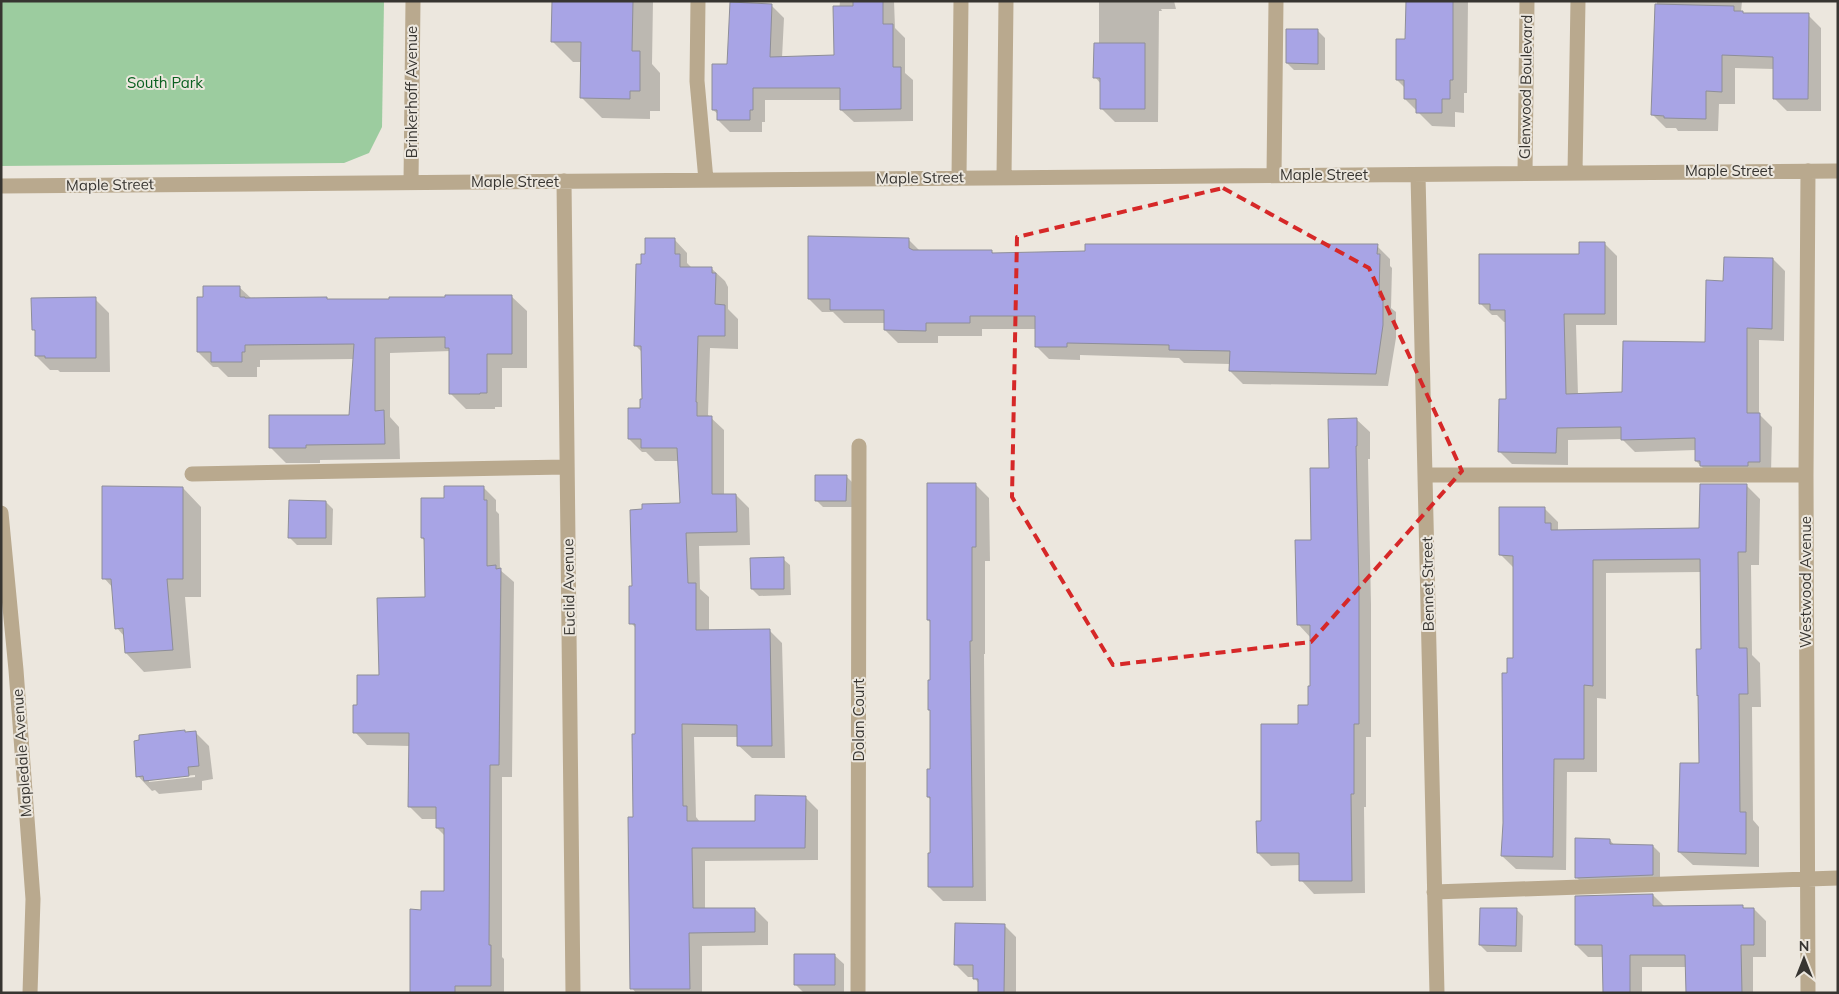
<svg xmlns="http://www.w3.org/2000/svg" width="1839" height="994" font-family="Mulish,sans-serif">
	<style>
		.green { fill: #9ccc9f }
		.shadow { fill: #0003; fill-rule: evenodd }
		.building { fill: #a8a4e5; stroke: #8e8e98 }
		.lines { fill: none; stroke-linecap: round; stroke-linejoin: round }
		.minor { stroke: #b9a98e; stroke-width: 15 }
		.marked { fill: none; stroke: #d62828; stroke-width: 4; stroke-dasharray: 10 6; stroke-linejoin: round }
		.labels { text-anchor: middle; stroke-width: 4; stroke-linejoin: round; paint-order: stroke }
		.park-label { font-size: 15px; fill: #0a6020; stroke: #ece7de }
		.street-label { font-size: 15px; fill: #373531; stroke: #ece7de }
	</style>
	<rect width="100%" height="100%" fill="#ece7de"/>
	<path class="green" d="M1,1h383l-2,126 -13,26 -25,10 -343,3z"/>
	<path class="shadow" d="M553,1h100l-1,63 8,9v38h-10v8l-48,-1 -21,-21 1,-35h-9l-21,-21z
		M840,1h54l1,27 10,10v35l8,7v41l-59,1 -13,-12v-10h-76v22h-3v10h-32l-12,-12v-6l-5,-4 15,-45 43,-60 13,13 -2,40 53,-1z
		M1099,1h75l2,8h-15l1,2h-3l-1,111h-43l-14,-14v-24l-6,-7 4,-33z
		M1407,1h61l-1,92h-3v20l-9,-1v15l-23,-1 -27,-27v-11l-8,-8 10,-40z
		M1657,1h85l-1,11 4,3h63l13,13v83h-34l-13,-13v-29l-39,-1v36h-16l-1,27h-40l-2,-3h-10l-13,-13z
		M1318,31l7,7v32h-31l-7,-7z
		M674,239l13,14v10l5,5h19l14,13 3,6v22l10,10v30l-28,-1 -2,67 16,15v65h12l13,13 1,37 -51,1 1,43 9,8v34l60,-1 13,13 3,115h-33l-14,-13 1,-8h-45l2,80 4,5h56l49,-25 13,13v50l-113,1v48h50l13,13v23l-66,1v47h-66l-4,-5 5,-359 -6,-6 2,-35 49,-84 -3,-43h-24l-9,-9h-4l-13,-13 13,-30 1,-9 -1,-48 -7,-7 7,-80 5,-10z
		M908,239l12,12 72,1 2,2 383,-8 13,13v7l2,2 -1,40 5,4v26l-8,48 -145,-2 -13,-13v-7l-46,-1 -5,-5 -99,-3v5l-31,-1 -13,-13v-17h-54v7h-44v7h-40l-13,-13 1,-7h-42l-11,-11h-11l-13,-13z
		M1604,243l13,13v69h-41l2,70 45,-1 84,-50 17,-62 49,-23 12,12 -1,70 -25,-1v74l13,13 -1,47 -63,-1 -12,-12v-11l-61,2 -13,-13 -54,1v25l-56,-1 -12,-12 7,-51 -1,-79h-2l-7,-7h-5l-12,-12z
		M239,287l13,12 138,1 121,-4 16,15v57h-25v39h-7v2h-29l-15,-15v-43l-61,2v64l9,10 1,32 -80,1v3h-34l-15,-15 79,-32 4,-57 -94,1v7h-3v10h-29l-10,-10h-5l-15,-15z
		M95,299l14,14 1,59h-50l-2,-2h-8l-14,-14v-24l-3,-3z
		M1356,419l14,13v27h-2l3,145v133h-5v70h-2l1,86 -51,1 -13,-14 -1,-15 -29,1 -13,-13 41,-127 10,-19 3,-20 -1,-49 -13,-14 14,-83 18,-72z
		M846,476l7,7v24h-30l-7,-7z
		M975,484l14,14 1,63h-5v93h-1l2,247h-43l-14,-14 2,-33v-54l-3,-3 4,-27v-58l-3,-3 2,-28v-58l-3,-3z
		M1747,486l13,13 -1,66h-8l1,90 8,8 1,44h-9l1,113 6,7v40l-66,-2 -14,-13 21,-88 1,-192 -95,1v126l-9,-1v74h-30l-1,98 -50,-1 -14,-13 7,-181 5,-16v-91l-13,-13 43,-47 14,14v9l142,-2z
		M483,487l13,13v11l3,3 1,56 14,12 -2,195h-10v180l2,2v34h-93l12,-82 22,-19v-56l-8,-8v-9h-15l-13,-13 1,-60 -43,-1 -12,-13 3,-26 22,-29 46,-79 -1,-57 -3,-3 23,-39z
		M183,488l18,19v90h-16l6,71 -47,4 -18,-19 -2,-17 -7,-8 -4,-40 -9,-10z
		M326,502l7,7 -1,36h-35l-7,-7z
		M783,559l7,6 1,30 -32,1 -7,-7z
		M184,731l2,2 9,-1 14,14 4,33 -11,2v9l-43,4 -4,-4 -3,1 -14,-15zM195,775v2l-46,5v-3z
		M1610,840l5,6h38l7,7v28l-77,3 -7,-7z
		M1653,895l12,12h78l2,2h9l12,12v36h-13v36h-66l-1,-26h-44v26h-38v-36h-16l-12,-12z
		M1516,909l7,7 -1,36h-35l-7,-7z
		M1004,925l12,12v56h-37v-9l-5,-7h-6l-12,-12z
		M834,955l10,9v29h-40l-9,-9z"/>
	<path class="building" d="M552,1h81l-1,50h8v40h-10v8l-50,-1 1,-56h-30z
		M853,1h30v23h10v43h8v42l-61,1v-22h-87v22h-3v10h-33v-10h-5v-46h15l3,-62 42,2 -2,53 64,-2 -1,-49h20z
		M1406,1h47v79h-3v19h-8v14h-26v-14h-12v-19h-8v-41h9z
		M1655,4l79,2v5h9v2h66l-1,86h-35v-42l-51,-2v37l-16,-1v28l-42,-1v-2l-13,-1z
		M1286,29h32v35l-32,-1z
		M1094,43h51v66h-45v-31h-7z
		M808,236l101,2v10l4,2h79v3l93,-2v-7h293l-1,10h3l-1,43h4v28l-7,49 -147,-3 1,-20 -61,-1v-5l-102,-2v4h-32v-31h-65v7h-44v8l-42,-1v-20h-54v-11h-22z
		M645,238h30v16h5v13h32v6h4l-1,31 10,1v31h-27l-2,66h1v14h15v78h24l1,38 -51,1 2,50h8v47l74,-1 2,117h-35v-21l-55,-1 1,82h4v15h68v-26l51,1 -1,52h-113l1,60h62v24l-66,1 1,56h-60l-2,-172h5l-1,-83h3v-110h-6v-38h3l-2,-76 12,-1v-5l38,-1 -3,-55h-36v-9h-13v-31h12v-9h2l-1,-53h-7l2,-82h5v-10h4z
		M1579,242h26v72h-41l2,80 56,-2 1,-51 82,1 1,-62 17,1 1,-24 49,1 -1,71 -25,-1v85h13v49h-12v4h-48v-5h-5v-23l-74,2v-13l-64,1 -1,25 -58,-1 1,-53h7l-1,-89h-15v-6h-11v-50h100z
		M203,286h37v11h5v1l82,-1v2h62v-2h56v-2h67v59h-25v39h-7v1h-31v-46h-4v-11l-70,1v73l9,-1 1,34 -79,1v3h-37v-33h80l5,-71 -109,1v7h-3v10h-31v-10h-14v-55h6z
		M96,297v61h-51v-2h-10v-26h-3l-1,-32z
		M1357,418v28h-1l3,144v134h-5v70h-3l1,87h-53v-28h-42l-1,-32h5v-97h37v-19h10v-19h2v-61h-13l-2,-85h16l-1,-72h19l-1,-49z
		M815,475h32l-1,26h-31z
		M927,483h49v64h-4v94h-2l3,246h-45v-34h2v-56h-3v-28h3v-59h-2v-30h2v-60h-3z
		M1700,484h47l-1,68h-8l1,96h8l1,46h-9l1,118h6v42l-68,-2 2,-89h19l-1,-68 -1,1 -1,-47h5l-1,-90 -107,1v126l-9,-1v74h-30l-1,98 -52,-1 2,-33 -1,-150h5v-15h6v-102l-14,-1v-48h46v16h6v7l148,-2z
		M102,486l81,1v92h-16l6,71 -48,3 -2,-25 -8,1 -4,-50h-9z
		M444,486h40v14h3v66l9,-1v4l5,-1 -2,197h-9l-1,180h2v41h-36v7h-45v-84l11,1v-19h23v-63h-8v-21h-28l1,-74h-56v-28h4v-30h22l-2,-77 48,-1 -1,-59h-3v-40h23z
		M289,500l37,1v37h-38z
		M784,557v32h-33l-1,-31z
		M185,730v2l11,-1 3,35 -11,1 1,9 -45,5 -1,-5 -7,1 -2,-36 5,-1v-5z
		M1575,838l35,1v5l43,1v30l-78,3z
		M1653,894v12l90,-1v3h11v37h-13l1,48h-56l-1,-38h-55v38h-27l-1,-48h-27v-49z
		M1480,908h37l-1,38 -37,-1z
		M955,923l50,1 -1,69h-26v-14h-5v-14h-19z
		M794,954h41v31h-41z"/>
	<g class="lines">
		<path class="minor" d="M698,1l-1,80 9,99
			M1575,172l3,-171
			M1525,173l2,-172
			M1274,175l2,-174
			M1418,175l19,818
			M959,177l2,-176
			M1004,177l2,-176
			M564,181l9,812
			M411,182l2,-181
			M1,186l1837,-15
			M192,474l375,-7
			M1425,475h381
			M1,513l15,157 17,229 -3,94
			M1434,892l404,-14
			M858,993l1,-547
			M1808,993l-2,-518 2,-304"/>
	</g>
	<path class="marked" d="M1223,188l146,80 93,203 -151,171 -198,23 -101,-168 5,-260z"/>
	<g class="labels">
		<g class="park-label">
			<text x="165" y="88">South Park</text>
		</g>
		<g class="street-label">
			<text transform="translate(1526 87) rotate(-89)" y="5">Glenwood Boulevard</text>
			<text transform="translate(412 92) rotate(-90)" y="5">Brinkerhoff Avenue</text>
			<text x="1729" y="176">Maple Street</text>
			<text x="1324" y="180">Maple Street</text>
			<text transform="translate(920 178) rotate(-1)" y="5">Maple Street</text>
			<text x="515" y="187">Maple Street</text>
			<text transform="translate(110 185) rotate(-1)" y="5">Maple Street</text>
			<text transform="translate(1806 582) rotate(-90)" y="5">Westwood Avenue</text>
			<text transform="translate(1428 584) rotate(-91)" y="5">Bennet Street</text>
			<text transform="translate(569 587) rotate(-91)" y="5">Euclid Avenue</text>
			<text transform="translate(859 720) rotate(-90)" y="5">Dolan Court</text>
			<text transform="translate(22 753) rotate(-94)" y="5">Mapledale Avenue</text>
		</g>
	</g>
	<rect width="1839" height="994" fill="none" stroke="#373531" stroke-width="5"/>
	<g transform="translate(1804 959)" stroke="#ece7de" stroke-width="4" paint-order="stroke">
	<path d="M0-4L9 19L0 12L-9 19Z" fill="#373531"/>
	<text y="-8" font-size="14" font-weight="bold" text-anchor="middle" fill="#373531">N</text>
	</g>
</svg>
